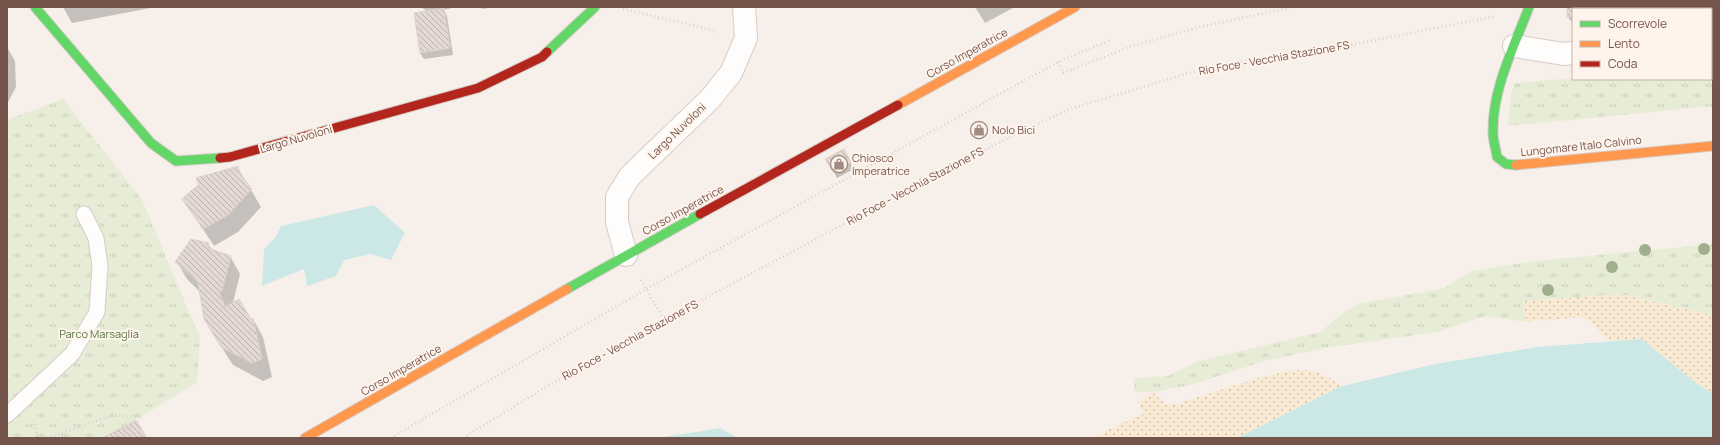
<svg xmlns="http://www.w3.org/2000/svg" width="1720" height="445" font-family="Manrope,sans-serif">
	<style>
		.sand { fill: url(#sand-dots) }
		.park { fill: url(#park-tufts) }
		.water { fill: #cce8e6 }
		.pier { fill: #f7f0ea }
		.shadow { fill: #0003 }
		.building { fill: url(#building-back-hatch); stroke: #dfd2cc }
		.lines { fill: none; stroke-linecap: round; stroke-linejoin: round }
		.lane-casing { stroke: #d6ccc7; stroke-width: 17 }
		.street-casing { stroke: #d6ccc7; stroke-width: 24 }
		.fast-casing { stroke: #d6ccc6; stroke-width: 11 }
		.slow-casing { stroke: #d6ccc6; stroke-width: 11 }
		.jam-casing { stroke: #d6ccc6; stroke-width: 11 }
		.path { stroke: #d9d0ce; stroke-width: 2.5; stroke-dasharray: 1 3; stroke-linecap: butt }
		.lane { stroke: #fefdfc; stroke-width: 15 }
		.street { stroke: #fefdfc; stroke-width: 22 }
		.fast { stroke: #63d668; stroke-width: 9 }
		.slow { stroke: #ff974d; stroke-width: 9 }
		.jam { stroke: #b3261e; stroke-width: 9 }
		.tree { fill: #a1af8e }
		.labels { text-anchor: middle; stroke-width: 4; stroke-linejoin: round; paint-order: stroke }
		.street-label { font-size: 11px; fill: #74544b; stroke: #fef4eb }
		.poi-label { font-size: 11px; fill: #74544b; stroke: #fef4eb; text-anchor: start }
		.park-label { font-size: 11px; fill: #5a7943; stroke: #fef4eb }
	</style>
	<defs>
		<pattern id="sand-dots" width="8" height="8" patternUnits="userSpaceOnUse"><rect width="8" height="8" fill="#f9ead3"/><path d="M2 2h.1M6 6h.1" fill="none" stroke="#cec0ad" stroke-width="1.8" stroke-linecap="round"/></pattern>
		<pattern id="park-tufts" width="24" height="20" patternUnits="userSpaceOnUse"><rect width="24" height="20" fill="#e6ecd5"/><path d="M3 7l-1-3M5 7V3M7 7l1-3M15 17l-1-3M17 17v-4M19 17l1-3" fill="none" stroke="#c9ccb8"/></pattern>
		<pattern id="building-back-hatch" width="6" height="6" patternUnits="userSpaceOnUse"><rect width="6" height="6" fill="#e3d8d2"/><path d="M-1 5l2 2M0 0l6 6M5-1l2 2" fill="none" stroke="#bdb2ac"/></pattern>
	</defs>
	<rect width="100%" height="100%" fill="#f7f0ea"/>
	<path class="sand" d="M1621,294l92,21v79l-25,-17 -46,-38 -34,2 -18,-20 -8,-4 -56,5 -4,-21z
		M1294,370c20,-1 32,4 48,16l-105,52h-142l-1,-1 50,-24 -6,-11 15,-10 13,13 11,-1 84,-27z"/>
	<path class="park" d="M1711,64h2v42l-205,20 3,-30 4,-13 58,-5v1h138z
		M63,99l79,101 58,138 -3,44 -56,35 -39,21h-95v-318z
		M1713,244v71l-92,-21 -98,7 3,21 -41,-6 -48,16 -106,15 -67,14 -73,24 -38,7h-19v-14l34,-2 31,-15 122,-29 21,-18 15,-10 85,-15 30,-18 55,-9z"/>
	<path class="water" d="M374,205l31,28 -14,27 -21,-6 -26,6 -8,16 -29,10 -3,-17 -42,17 2,-37 11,-11 6,-12z
		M1642,339l46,38 25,17v44h-476l105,-52 92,-22 102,-17z
		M721,428l16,10h-81z"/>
	<path class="pier" d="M1606,339l2,2 -72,6 -102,17 -92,22 -2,-2 94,-22 101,-17z
		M721,426l18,12 -19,-10 -66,10 2,-2z"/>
	<path class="shadow" d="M63,7h93l-84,16z
		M420,7h36l-12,3 3,6 6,39 -29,4 -4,-6 9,-41z
		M480,7h12l-9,2z
		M975,7h40l-30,16z
		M1568,7h145v9l-2,1v-8h-138v15l-5,-7z
		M7,47l8,14 1,26 -9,17z
		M844,151l10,18 -17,9 -10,-18z
		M238,168l23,39 -23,25 -24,14 -31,-47z
		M208,244l4,6 18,6 10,18 -7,29 18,17 2,-1 10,18 9,40 -9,4 -30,-16 -18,-28 -15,-45 -13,-13 -10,-17z"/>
	<path class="building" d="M1567,7h75l-15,2h-54v7l-6,1z
		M444,8l6,40 -30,5 -6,-40z
		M844,149l7,13 -18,10 -8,-13z
		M238,166l2,8 12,15 -24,26 -25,14 -21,-30 17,-15 -3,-6z
		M191,239l18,4 -1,5 23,8 -9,35h-3l6,16 14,-8 12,20 2,-1 9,41 -10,4 -31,-16 -17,-28 -6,-37 -23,-20z
		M136,420l11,18h-45z"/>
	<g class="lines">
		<g class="lane-casing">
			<path id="lane" d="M7,415l65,-61 25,-42 3,-46 -4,-28 -12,-24"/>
		</g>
		<g class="street-casing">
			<path id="street" d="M1711,40h2
				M1514,46l50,8 9,-1
				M626,255l-9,-33v-25l13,-21 80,-77 21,-26 15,-35 -2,-31"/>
		</g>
		<g class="fast-casing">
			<path id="fast" d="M35,7l116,136 25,18 44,-3
				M547,52l48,-45
				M1516,165l-10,-1 -9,-7c-1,-8 -4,-16 -4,-24 -1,-44 21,-86 36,-126
				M567,289l133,-75"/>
		</g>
		<g class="slow-casing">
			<path id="slow" d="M898,105l177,-98
				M1516,165l197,-19
				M305,438l262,-149"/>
		</g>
		<g class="jam-casing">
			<path id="jam" d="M220,158l10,-1 248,-69 64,-31 5,-5
				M700,214l198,-109"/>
		</g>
		<path class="path" d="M623,9l94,22
			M1058,62l5,11 69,-27 68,-19 93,-20
			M641,280l24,41
			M35,424l2,14
			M47,438l67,-23 27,2
			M391,438l255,-149 412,-227 53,-22
			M463,438l83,-51 165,-92 212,-113 89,-46 58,-27 122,-37 48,-10 61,-7 195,-39"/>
		<use href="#lane" class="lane"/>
		<use href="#street" class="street"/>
		<use href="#fast" class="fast"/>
		<use href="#slow" class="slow"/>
		<use href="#jam" class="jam"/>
	</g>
	<g class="tree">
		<circle cx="1704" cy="249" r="6"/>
		<circle cx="1645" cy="250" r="6"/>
		<circle cx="1612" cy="267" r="6"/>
		<circle cx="1548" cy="290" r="6"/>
	</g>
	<defs>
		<g id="shop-ring" transform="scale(0.9)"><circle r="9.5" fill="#fef4eb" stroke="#a28b83" stroke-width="1.5"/><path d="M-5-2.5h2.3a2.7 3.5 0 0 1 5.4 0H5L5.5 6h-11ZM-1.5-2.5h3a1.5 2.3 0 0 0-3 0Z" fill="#a28b83"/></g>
	</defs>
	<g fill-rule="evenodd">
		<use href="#shop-ring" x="979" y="130"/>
		<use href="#shop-ring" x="839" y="164"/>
	</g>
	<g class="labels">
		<g class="street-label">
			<text transform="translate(967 53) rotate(-29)" y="4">Corso Imperatrice</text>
			<text transform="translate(1274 58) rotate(-10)" y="4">Rio Foce - Vecchia Stazione FS</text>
			<text transform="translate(677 131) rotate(-44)" y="4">Largo Nuvoloni</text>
			<text transform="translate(296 139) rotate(-16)" y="4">Largo Nuvoloni</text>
			<text transform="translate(1581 146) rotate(-6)" y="4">Lungomare Italo Calvino</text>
			<text transform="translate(915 186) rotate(-28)" y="4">Rio Foce - Vecchia Stazione FS</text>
			<text transform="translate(683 210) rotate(-29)" y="4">Corso Imperatrice</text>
			<text transform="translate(630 340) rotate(-29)" y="4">Rio Foce - Vecchia Stazione FS</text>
			<text transform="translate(401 370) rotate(-30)" y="4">Corso Imperatrice</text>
		</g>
		<g class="poi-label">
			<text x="992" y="134">Nolo Bici</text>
			<text x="852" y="162">Chiosco<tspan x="852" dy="13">Imperatrice</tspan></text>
		</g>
		<g class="park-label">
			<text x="99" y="338">Parco Marsaglia</text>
		</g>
	</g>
	<rect width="1720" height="445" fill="none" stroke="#74544b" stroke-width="16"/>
	<rect x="1572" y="8" width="140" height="72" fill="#fef4eb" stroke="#c7b4ab"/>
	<rect x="1580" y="21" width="20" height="6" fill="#63d668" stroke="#c7b4ab"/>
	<text x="1608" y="28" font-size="12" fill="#74544b">Scorrevole</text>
	<rect x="1580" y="41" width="20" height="6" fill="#ff974d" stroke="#c7b4ab"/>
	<text x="1608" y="48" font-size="12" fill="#74544b">Lento</text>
	<rect x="1580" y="61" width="20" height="6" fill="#b3261e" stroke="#c7b4ab"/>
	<text x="1608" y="68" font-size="12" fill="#74544b">Coda</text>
</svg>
